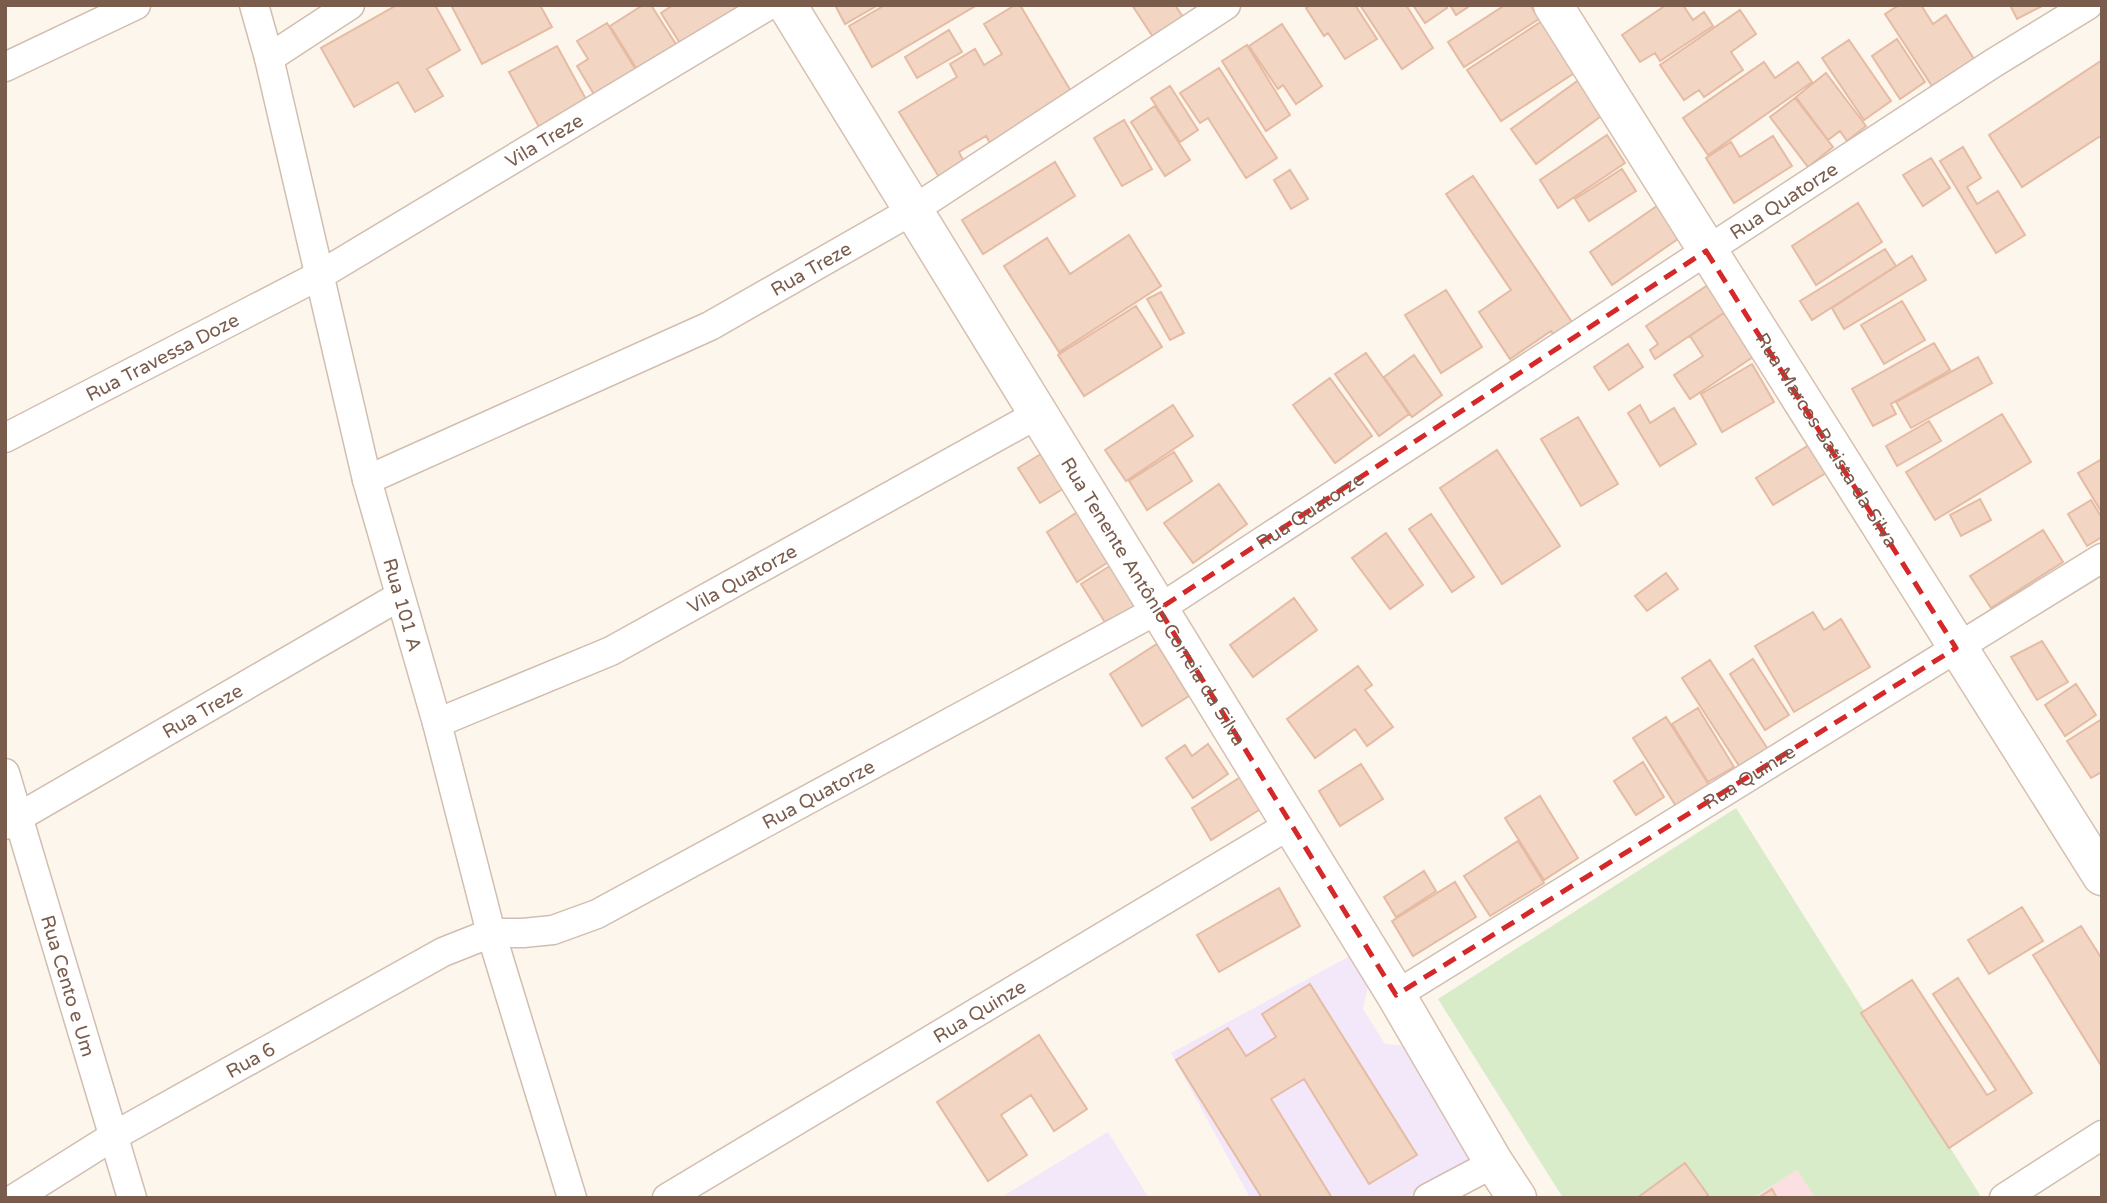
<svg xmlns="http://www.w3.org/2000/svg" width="2107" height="1203" font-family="'Varela Round',sans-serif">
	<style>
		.education { fill: #f3e8fa }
		.medical { fill: #fbdfe3 }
		.green { fill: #d8ecc9 }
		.building { fill: #f3d5c3; stroke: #e6bba3; stroke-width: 2 }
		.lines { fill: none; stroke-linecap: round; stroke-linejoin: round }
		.minor-casing { stroke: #d1beb0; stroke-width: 31 }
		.secondary-casing { stroke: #d6c0b0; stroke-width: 41 }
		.minor { stroke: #fff; stroke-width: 28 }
		.secondary { stroke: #fff; stroke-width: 38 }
		.marked { fill: none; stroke: #d62828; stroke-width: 5; stroke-dasharray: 14 9; stroke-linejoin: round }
		.labels { text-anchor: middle; stroke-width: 5; stroke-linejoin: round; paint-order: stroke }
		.street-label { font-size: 19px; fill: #7a5c4d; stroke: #fffaf3 }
	</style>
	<rect width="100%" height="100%" fill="#fdf6ec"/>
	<path class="education" d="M1359,951l12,22 -8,36 22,35 33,3 60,111 -72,40h-156l-79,-145z
		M1108,1132l41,66h-149z"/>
	<path class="medical" d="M1797,1170l18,28h-62z"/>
	<path class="green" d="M1736,808l244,387 -3,3h-162l-18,-28 -44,28h-190l-125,-199z"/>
	<path class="building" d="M397,5h38l25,45 -33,19 16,27 -28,16 -17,-30 -44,25 -33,-59z
		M451,5h89l12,22 -70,37z
		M643,5h8l28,44 -39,25 -30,-48z
		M673,5h85l-73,46 -24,-38z
		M835,5h43l-33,19z
		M885,5h92l-105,62 -23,-41z
		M1015,5h5l52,88 -77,59 -9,-16 -27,16 5,10 -25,15 -40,-65 58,-35 -7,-13 25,-15 9,16 18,-11 -18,-30z
		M1132,5h43l10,15 -30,20z
		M1310,5h45l22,34 -32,20 -17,-26 -4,3 -18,-28z
		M1360,5h46l27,43 -31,21z
		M1413,5h32l2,3 -22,15z
		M1450,5h21l-15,10z
		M1505,5h25l9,14 -75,48 -16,-25z
		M1666,5h17l10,15 11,-8 9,14 -53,35 -5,-8 -15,9 -18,-27z
		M1899,5h22l12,19 13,-9 28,44 -42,27 -47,-72z
		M2010,5h34l-27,14z
		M1740,10l16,24 -25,18 12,18 -39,27 -5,-7 -15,10 -24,-35z
		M1545,19l34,51 -78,51 -34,-51z
		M607,23l32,52 -41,26 -21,-35 11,-7 -11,-18z
		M1282,24l40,62 -26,18 -13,-19 -5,4 -29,-43z
		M949,30l13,22 -45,26 -12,-21z
		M1897,39l28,43 -25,17 -28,-43z
		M1849,40l42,61 -27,19 -42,-62z
		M1247,45l43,70 -24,16 -44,-70z
		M557,46l30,55 -48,26 -30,-55z
		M2102,60v75l-80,52 -33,-52z
		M1764,62l11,16 23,-16 14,20 -104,73 -25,-37z
		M1219,68l58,90 -31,20 -38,-60 -8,5 -20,-30z
		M1826,73l40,53 -19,15 -7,-10 -12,9 -32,-43z
		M1587,74l25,34 -76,56 -25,-35z
		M1170,86l28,44 -18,12 -29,-44z
		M1795,98l38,49 -25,20 -38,-50z
		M1155,106l35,54 -25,16 -34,-54z
		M1124,120l28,49 -30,17 -28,-48z
		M1607,135l18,28 -67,45 -18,-28z
		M1773,136l19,30 -58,37 -28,-45 25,-16 9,15z
		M1963,147l18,31 -14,9 10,17 21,-13 27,44 -29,18 -56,-92z
		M1931,158l19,30 -27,18 -20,-31z
		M1055,162l20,34 -92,58 -21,-34z
		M1622,169l14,22 -47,30 -14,-22z
		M1290,170l18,29 -17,10 -17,-29z
		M1473,176l105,155 -19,12 -8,-12 -41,28 -31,-47 32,-22 -65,-96z
		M1858,203l24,39 -66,43 -24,-39z
		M1660,204l22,32 -70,49 -22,-33z
		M1129,235l32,51 -102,66 -55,-86 43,-28 23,36z
		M1885,249l11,17 -84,54 -12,-19z
		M1912,256l14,24 -82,49 -12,-21z
		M1708,285l17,27 -70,47 -5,-9 8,-6 -12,-18z
		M1446,290l36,57 -41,26 -36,-58z
		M1161,292l23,41 -14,7 -23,-41z
		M1902,301l23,39 -41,24 -23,-39z
		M1136,306l26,41 -78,49 -26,-41z
		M1724,313l29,44 -63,42 -16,-24 29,-19 -13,-20z
		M1934,343l16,27 -59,34 5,10 -23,12 -21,-37z
		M1628,344l15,23 -34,23 -15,-23z
		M1366,353l43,61 -30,22 -44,-62z
		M1414,355l28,40 -30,22 -28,-40z
		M1978,357l14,26 -81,45 -15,-26z
		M1752,364l22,38 -52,30 -21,-38z
		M1330,378l42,58 -37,27 -42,-58z
		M1173,405l20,31 -67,45 -21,-31z
		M1640,405l10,18 24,-15 22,36 -36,22 -32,-53z
		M2002,414l29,48 -96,58 -29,-48z
		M1578,417l40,67 -37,22 -40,-67z
		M1929,421l12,20 -44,25 -11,-20z
		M1809,445l17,28 -53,32 -17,-27z
		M1497,450l63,96 -58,38 -62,-96z
		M1044,452l22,35 -26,16 -22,-35z
		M1174,452l18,29 -45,29 -18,-29z
		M2102,459v54l-24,-40z
		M1219,484l28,40 -54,39 -29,-40z
		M1980,499l11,21 -30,16 -11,-21z
		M2091,500l11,18v19l-15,9 -19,-32z
		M1079,511l31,50 -33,21 -30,-50z
		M1431,514l43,63 -22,15 -43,-63z
		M2043,530l20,32 -72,46 -21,-32z
		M1386,533l37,52 -33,24 -38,-51z
		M1113,564l33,36 -40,24 -25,-40z
		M1666,573l12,16 -31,22 -12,-15z
		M1294,598l23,32 -64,47 -23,-32z
		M1813,612l11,18 17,-11 29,48 -76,45 -39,-66z
		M2042,641l26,41 -31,18 -26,-43z
		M1157,644l32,52 -47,30 -32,-52z
		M1753,659l36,56 -24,15 -35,-56z
		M1710,660l61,94 -28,18 -61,-94z
		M1358,666l14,19 -7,5 28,37 -26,19 -12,-17 -40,29 -28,-39z
		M2076,684l20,31 -31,21 -20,-31z
		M1698,708l36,59 -26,15 -36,-58z
		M1666,717l43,68 -33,21 -43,-68z
		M2102,719v53l-11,6 -24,-37z
		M1208,744l20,30 -35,24 -27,-40 19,-13 7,11z
		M1643,762l21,35 -28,18 -22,-34z
		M1361,764l22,35 -43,27 -21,-35z
		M1247,773l20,32 -56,35 -19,-32z
		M1540,796l38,62 -34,22 -39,-62z
		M1518,841l26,42 -54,33 -26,-40z
		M1424,871l12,20 -40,26 -12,-20z
		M1455,882l21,35 -63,39 -21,-35z
		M1279,888l21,38 -81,46 -22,-37z
		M2022,907l21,34 -54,33 -21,-34z
		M2081,926l21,33v108l-69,-112z
		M1958,978l74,115 -83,55 -88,-135 51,-33 75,115 9,-5 -63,-96z
		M1310,984l107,171 -48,29 -65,-105 -33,20 61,99h-70l-86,-138 52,-32 18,28 30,-19 -14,-23z
		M1039,1035l48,74 -33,22 -23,-36 -30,20 26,40 -39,26 -51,-79z
		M1685,1163l23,32 -4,3h-67z
		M1772,1189l5,9h-19z"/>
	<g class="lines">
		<g class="minor-casing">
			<g id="minor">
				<path id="s1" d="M254,5l15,53 98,422 70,243 54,210 81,265"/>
				<path d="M269,58l81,-53"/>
				<path d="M5,67l131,-62"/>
				<path id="s2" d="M5,438l315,-163 449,-270"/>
				<path id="s3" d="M367,480l343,-154 203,-116 313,-205"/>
				<path id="s4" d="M437,723l174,-72 427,-237"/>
				<path id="s5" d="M5,773l127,425"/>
				<path id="s6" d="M5,825l395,-229"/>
				<path id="s7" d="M1396,995l706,-437"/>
				<path id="s8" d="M15,1198l97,-61 331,-185 48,-19h32l30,-3 44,-16 562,-305 833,-545 96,-59"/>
				<path id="s9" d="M667,1198l624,-374"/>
				<path d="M1428,1198l66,-35"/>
				<path d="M2004,1198l98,-63"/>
			</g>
		</g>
		<g class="secondary-casing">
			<g id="secondary">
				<path id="s10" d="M787,5l609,990 98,168 23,35"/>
				<path id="s11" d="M1553,5l549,871"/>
			</g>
		</g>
		<use href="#minor" class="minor"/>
		<use href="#secondary" class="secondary"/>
	</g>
	<path class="marked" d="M1706,251l250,397 -560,347 -237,-386z"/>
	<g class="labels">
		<g class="street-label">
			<text dy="7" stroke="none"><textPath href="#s2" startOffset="616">Vila Treze</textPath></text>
			<text dy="7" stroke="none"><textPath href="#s8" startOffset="2040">Rua Quatorze</textPath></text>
			<text dy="7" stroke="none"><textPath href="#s3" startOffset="492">Rua Treze</textPath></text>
			<text dy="7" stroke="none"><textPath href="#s2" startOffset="177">Rua Travessa Doze</textPath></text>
			<text dy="7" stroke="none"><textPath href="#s11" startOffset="514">Rua Marcos Batista da Silva</textPath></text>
			<text dy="7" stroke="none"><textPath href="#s8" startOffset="1474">Rua Quatorze</textPath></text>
			<text dy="7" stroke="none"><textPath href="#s4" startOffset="338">Vila Quatorze</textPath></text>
			<text dy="7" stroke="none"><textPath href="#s10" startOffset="700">Rua Tenente Antônio Correia da Silva</textPath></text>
			<text dy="7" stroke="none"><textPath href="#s1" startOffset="618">Rua 101 A</textPath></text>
			<text dy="7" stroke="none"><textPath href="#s6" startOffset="228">Rua Treze</textPath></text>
			<text dy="7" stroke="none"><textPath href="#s7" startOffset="415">Rua Quinze</textPath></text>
			<text dy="7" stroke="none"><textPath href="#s8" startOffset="906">Rua Quatorze</textPath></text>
			<text dy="7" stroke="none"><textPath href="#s5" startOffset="222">Rua Cento e Um</textPath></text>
			<text dy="7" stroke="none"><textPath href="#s9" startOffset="364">Rua Quinze</textPath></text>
			<text dy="7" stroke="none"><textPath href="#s8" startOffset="273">Rua 6</textPath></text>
		</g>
	</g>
	<rect width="2107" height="1203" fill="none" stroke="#7a5c4d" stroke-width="14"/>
</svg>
